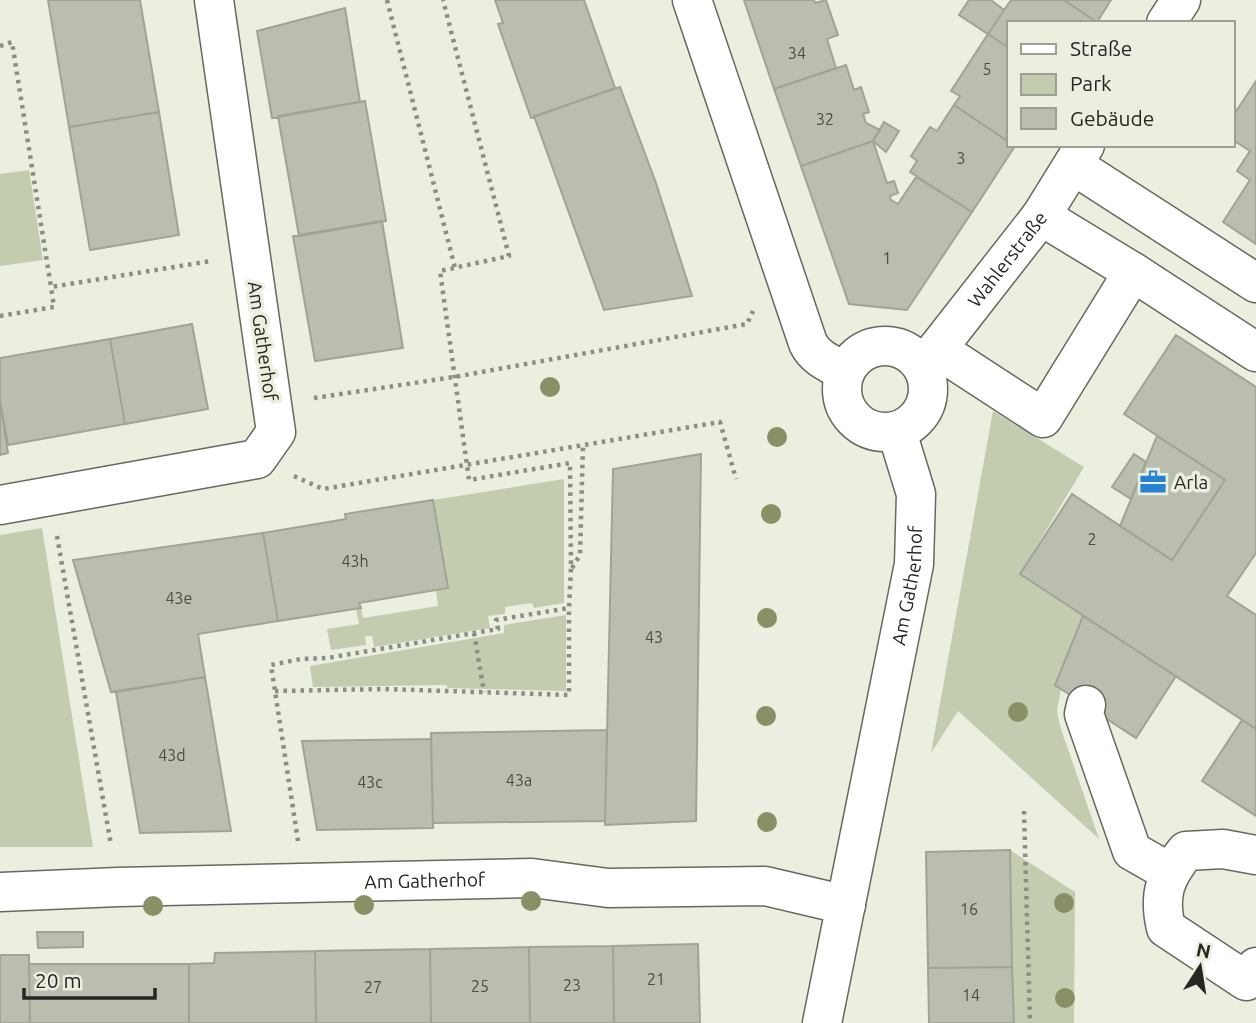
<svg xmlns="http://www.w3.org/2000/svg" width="1256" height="1023" font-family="Ubuntu,sans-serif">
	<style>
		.green { fill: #c3ccae }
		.building { fill: #babeaf; stroke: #9fa495; stroke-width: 2 }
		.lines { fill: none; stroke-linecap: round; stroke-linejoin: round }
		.minor-casing { stroke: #666a5d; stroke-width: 41 }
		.path { stroke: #8b8e83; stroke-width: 4.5; stroke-dasharray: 3.5 5; stroke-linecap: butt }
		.minor { stroke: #fff; stroke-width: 38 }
		.tree { fill: #889066 }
		.labels { text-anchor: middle; stroke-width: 7; stroke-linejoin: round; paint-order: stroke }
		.number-label { font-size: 16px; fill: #4b4d45 }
		.street-label { font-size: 19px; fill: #262722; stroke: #eaefdf }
		.poi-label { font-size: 19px; fill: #262722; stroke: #eaefdf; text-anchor: start }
	</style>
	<rect width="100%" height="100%" fill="#eaefdf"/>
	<path class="green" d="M29,170l14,90 -43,6v-92z
		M993,411l91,56 -64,107 63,42 -28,69 6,4 -4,22 3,15 39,113 -141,-128 -27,42z
		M564,479v124l-30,5 -2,-5 -27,4v7l-17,2 2,12 -116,19 -2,-11h-7l1,9 -35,5 -4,-21 32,-5 -3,-15 5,-1 2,10 75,-12 -2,-16 12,-2 -15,-88z
		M42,528l51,319h-93v-312z
		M566,615v76l-118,-3 -2,-3 -133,2 -3,-21 194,-33v-8z
		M1010,850l65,42 -1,131h-61z"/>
	<path class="building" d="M48,0h92l19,112 -90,15z
		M495,0h89l31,88 -84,30 -33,-94 5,-1z
		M744,0h70l1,3 11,-3 12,35 -11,4 9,29 -62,21z
		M969,0h22l13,10 -16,24 -29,-19z
		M1011,0h53l33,22 -88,1v25l-21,-14z
		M1064,0h47l-14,22z
		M345,8l15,94 -88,16 -15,-87z
		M988,34l21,14v94l-55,-37 6,-9 -9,-5z
		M846,65l8,25 7,-3 8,25 -6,2 3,9 14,7 -7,11 -72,25 -27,-77z
		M1256,81v163l-33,-22 27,-42 -13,-9 13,-20 -17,-11v-24z
		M620,87l36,96 36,113 -88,14 -70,-194z
		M365,101l21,120 -87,15 -21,-120z
		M954,105l55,37v3l6,1 -43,66 -62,-40 7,-11 -6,-5 19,-29 7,4z
		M159,112l20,123 -89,15 -21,-123z
		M884,122l15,9 -13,21 -13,-11z
		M873,141l14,42 7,-2 4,12 -8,3 1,4 7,4 18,-27 56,35 -65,98 -58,-6 -48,-138z
		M382,221l21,127 -88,13 -22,-125z
		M192,324l16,85 -83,15 -15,-85z
		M1176,335l80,52v166l-29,43 29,19v114l-236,-155 52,-80 100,66 53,-80 -101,-66z
		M110,339l15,85 -117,21 -8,-44v-43z
		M0,401l8,52 -8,2z
		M1157,436l68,44 -53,80 -52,-34z
		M701,454l-5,367 -91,4 8,-356z
		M1134,454l12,8 -15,37 -19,-12z
		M433,500l15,88 -89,15 2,5 -83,13 -15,-88 83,-14 -1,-5z
		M263,533l15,88 -80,13 7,43 -94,15 -38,-132z
		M1083,616l93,60 -40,62 -81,-53z
		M205,677l26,154 -91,2 -24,-141z
		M1242,720l14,9v87l-54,-35z
		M607,730l-2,91 -172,2 -2,-90z
		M431,739l2,89 -116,2 -15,-89z
		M1010,850l2,117 -84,1 -2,-116z
		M37,932h46v15l-45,1z
		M698,944l2,79h-86l-1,-77z
		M613,946l1,77h-84l-1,-76z
		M529,947l1,76h-99l-1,-74z
		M430,949l1,74h-115l-1,-72z
		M315,951l1,72h-127v-59l25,-1 1,-10z
		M0,955h29l1,68h-30z
		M29,964h160v59h-159z
		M1012,967l2,56h-85l-1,-55z"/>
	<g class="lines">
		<g class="minor-casing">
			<g id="minor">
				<path d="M692,0l116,343c7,15 23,21 37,29"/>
				<path d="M1166,23l15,-23"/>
				<path d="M1073,165l183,118"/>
				<path d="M1133,272l123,80"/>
				<circle cx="885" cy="389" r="43"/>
				<path d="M937,349l106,69 90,-146 -92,-56"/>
				<path id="s1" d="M922,365l15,-16 104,-133 44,-71"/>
				<path d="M0,505l257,-46 19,-27 -62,-432"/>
				<path d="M1086,705l-2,9 48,137 37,21"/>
				<path d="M1256,855l-33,-6 -37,2c-21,26 -28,43 -20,77l80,53 10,-14"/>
				<path id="s2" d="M0,892l118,-5 414,-9 76,10 157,-2 81,19"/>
				<path id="s3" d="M822,1023l92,-459 2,-70 -19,-62"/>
			</g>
		</g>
		<path class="path" d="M387,0l68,268
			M0,46l12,-4 39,245 160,-26
			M0,316l54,-9 -3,-20
			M314,398l140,-21 293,-53 6,-13
			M294,476l29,13 397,-67 16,57
			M57,536l54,309
			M572,568l8,-13 3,-110
			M474,633l10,59
			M275,691l110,-2 184,6v-87
			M1024,811l6,212
			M298,841l-27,-176 30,-6 26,-1 171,-29 -2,-9 73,-12 2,-40 -1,-105 -101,17 -29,-209 69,-15 -66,-256"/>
		<use href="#minor" class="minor"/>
	</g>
	<g class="tree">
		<circle cx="550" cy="387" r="10"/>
		<circle cx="777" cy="437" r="10"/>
		<circle cx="771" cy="514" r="10"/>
		<circle cx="767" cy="618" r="10"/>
		<circle cx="1018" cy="712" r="10"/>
		<circle cx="766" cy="716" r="10"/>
		<circle cx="767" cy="822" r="10"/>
		<circle cx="531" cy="901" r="10"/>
		<circle cx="1064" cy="903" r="10"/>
		<circle cx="364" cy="905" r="10"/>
		<circle cx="153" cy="906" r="10"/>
		<circle cx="1065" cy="998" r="10"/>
	</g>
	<defs>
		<g id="office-bare" transform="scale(2.1)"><path d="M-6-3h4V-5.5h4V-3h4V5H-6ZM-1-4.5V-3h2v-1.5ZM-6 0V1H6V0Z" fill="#2682cf" stroke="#eaefdf" stroke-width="2.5" paint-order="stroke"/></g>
	</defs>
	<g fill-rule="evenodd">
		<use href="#office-bare" x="1153" y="482"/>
	</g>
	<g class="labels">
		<g class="number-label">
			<text x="797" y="59">34</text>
			<text x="987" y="75">5</text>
			<text x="825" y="125">32</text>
			<text x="961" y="164">3</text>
			<text x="887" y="264">1</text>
			<text x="1092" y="545">2</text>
			<text x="355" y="567">43h</text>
			<text x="179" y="604">43e</text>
			<text x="654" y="643">43</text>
			<text x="172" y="761">43d</text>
			<text x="519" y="786">43a</text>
			<text x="370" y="788">43c</text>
			<text x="969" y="915">16</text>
			<text x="656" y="985">21</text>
			<text x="572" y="991">23</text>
			<text x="480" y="992">25</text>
			<text x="373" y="993">27</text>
			<text x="971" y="1001">14</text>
		</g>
		<g class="street-label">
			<text dy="7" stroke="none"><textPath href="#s1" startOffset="136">Wahlerstraße</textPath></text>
			<text transform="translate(263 341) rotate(82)" y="7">Am Gatherhof</text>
			<text dy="7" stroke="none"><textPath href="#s3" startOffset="446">Am Gatherhof</textPath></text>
			<text dy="7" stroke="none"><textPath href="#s2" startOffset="425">Am Gatherhof</textPath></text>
		</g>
		<g class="poi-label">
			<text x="1174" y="489">Arla</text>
		</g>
	</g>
	<rect x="1007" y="21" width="228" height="126" fill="#eaefdf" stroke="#9c9f93" stroke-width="2"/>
	<rect x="1021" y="44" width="35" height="10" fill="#ffffff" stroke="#9c9f93" stroke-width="2"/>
	<text x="1070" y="56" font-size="21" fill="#262722">Straße</text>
	<rect x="1021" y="74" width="35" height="21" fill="#c3ccae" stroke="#9c9f93" stroke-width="2"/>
	<text x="1070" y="91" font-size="21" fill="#262722">Park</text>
	<rect x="1021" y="108" width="35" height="21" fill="#babeaf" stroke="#9c9f93" stroke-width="2"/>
	<text x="1070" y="126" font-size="21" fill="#262722">Gebäude</text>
	<g transform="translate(1200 967) rotate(12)" stroke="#eaefdf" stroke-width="5" paint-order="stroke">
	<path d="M0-5L12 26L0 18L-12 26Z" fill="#262722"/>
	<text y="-10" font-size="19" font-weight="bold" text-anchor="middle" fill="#262722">N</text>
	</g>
	<path d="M24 988v10h131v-10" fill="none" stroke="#262722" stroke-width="3.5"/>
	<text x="35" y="988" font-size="21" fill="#262722" stroke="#eaefdf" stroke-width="5" paint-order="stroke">20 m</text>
</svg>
